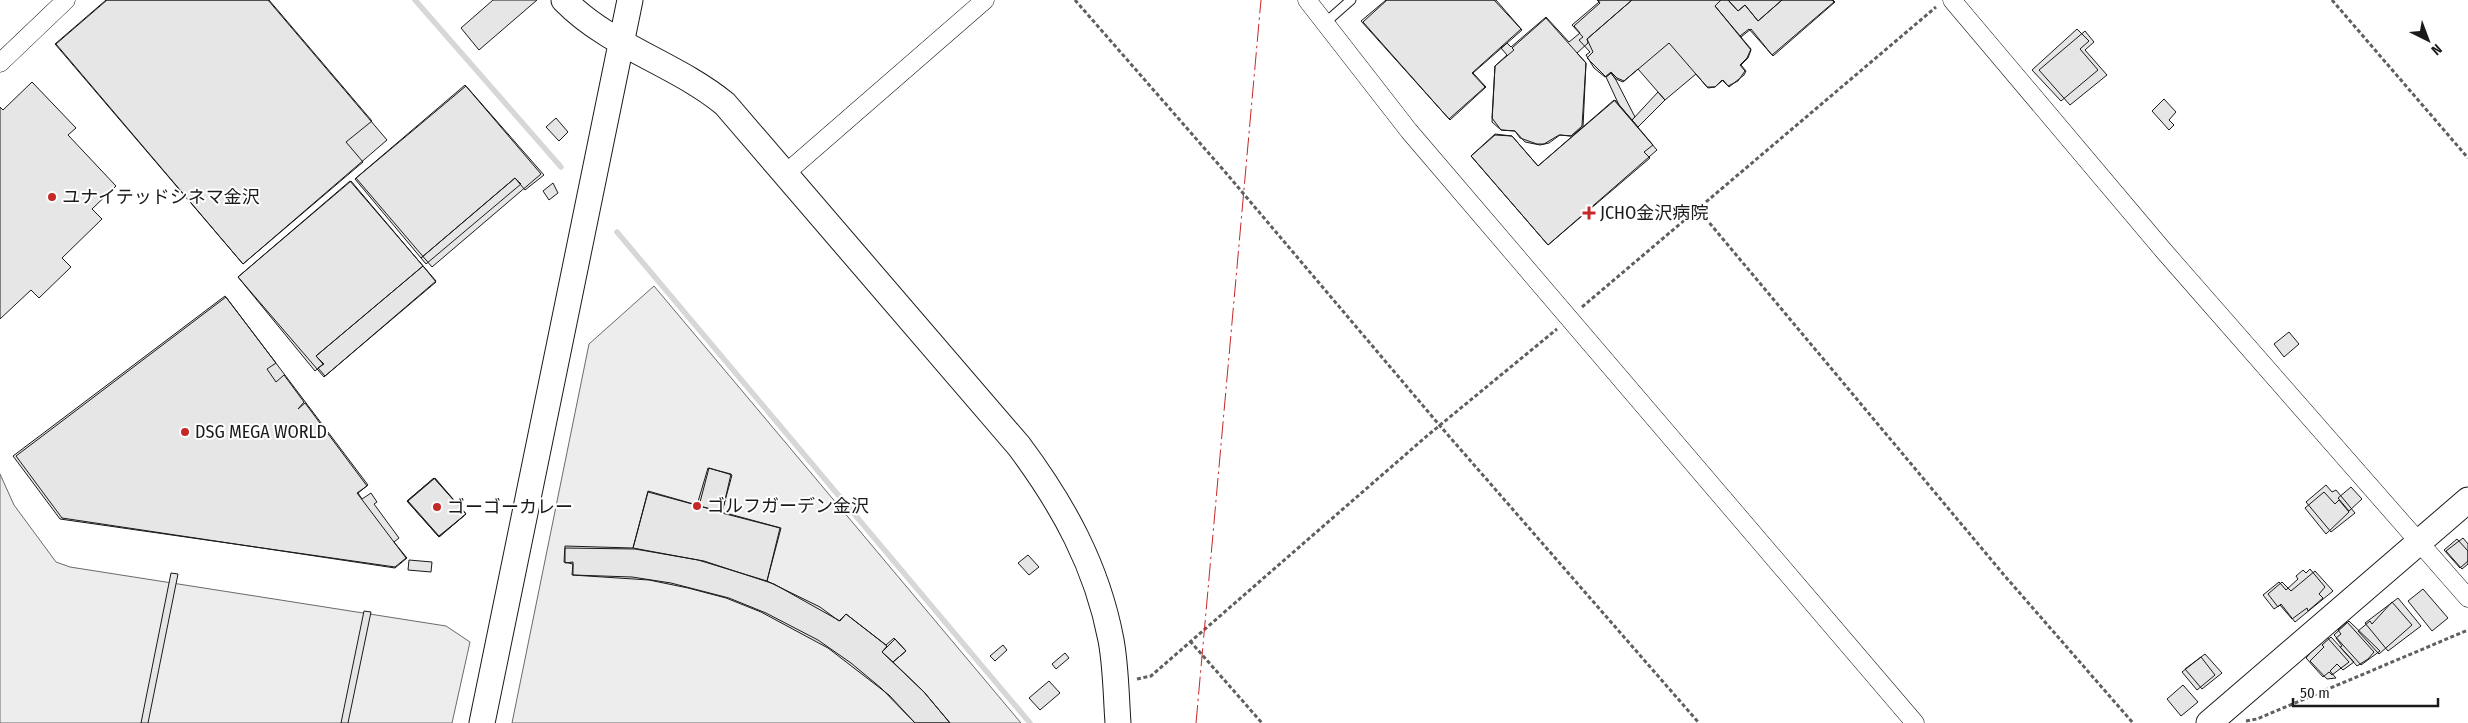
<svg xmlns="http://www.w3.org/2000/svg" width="2468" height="723" font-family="'Fira Sans Condensed','Noto Sans JP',sans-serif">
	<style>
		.built { fill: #ededed; stroke: #6a6a6a }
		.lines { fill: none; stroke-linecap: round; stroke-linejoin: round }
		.stream { stroke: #d7d7d7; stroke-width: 5.5 }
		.building { fill: #e6e6e6; stroke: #1a1a1a }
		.lane-casing { stroke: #1a1a1a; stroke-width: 11 }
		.street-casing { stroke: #1a1a1a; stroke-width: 19 }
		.secondary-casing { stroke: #1a1a1a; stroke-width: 27 }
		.path { stroke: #5f5f5f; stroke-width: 3; stroke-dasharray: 4 2.5; stroke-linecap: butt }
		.lane { stroke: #fff; stroke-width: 9 }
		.street { stroke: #fff; stroke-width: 18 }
		.secondary { stroke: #fff; stroke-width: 25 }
		.power { stroke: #c62828; stroke-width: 1; stroke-dasharray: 18 4 2.5 4; stroke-linecap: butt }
		.poi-dot { fill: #c62828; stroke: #fff; stroke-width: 2 }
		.labels { text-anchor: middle; stroke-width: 4; stroke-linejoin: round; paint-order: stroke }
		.poi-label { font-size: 18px; fill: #1a1a1a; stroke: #fff; text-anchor: start }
	</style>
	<rect width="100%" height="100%" fill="#fff"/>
	<path class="built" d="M654,286l320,381 47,56h-509l77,-379z
		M0,474l14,31 42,57 14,5 376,59 24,16 -18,81h-452z"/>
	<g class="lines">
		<path class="stream" d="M415,0l146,167
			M617,232l413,491"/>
	</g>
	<path class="building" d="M106,0h163l103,121 -26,21 17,20 -120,102 -188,-220z
		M107,0h161l119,140 -144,124 -187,-220z
		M493,0h44l-58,50 -18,-22z
		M1386,0h110l26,30 -49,43 13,14 -36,33 -89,-99z
		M1387,0h107l27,29 -49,44 13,14 -36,32 -86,-97z
		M1597,0h236l2,2 -62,54 -24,-27 -9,7 11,13 -4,9 -7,7 5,6 -7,10 -10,5 -6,-6 -7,7h-8l-11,-13 -31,26 -27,-31 -14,12 -7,-3 -6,-6 -6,5 -11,-9 -8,-13 4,-3 -11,-12 4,-3 -11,-12 27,-23z
		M1598,0h34l-45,39 1,4 -11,10 9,10 -3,64 -12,9 -11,-1 -11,8 -9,2 -15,-3 -10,-11 -14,-1 -9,-8 3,-56 12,-11 -6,-7 6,-5 4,4 35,-30 23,25 11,-9 -6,-7 26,-23z
		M1632,0h89l-6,6 36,44 -3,8 -7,7 5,6 -2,4 -15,12 -6,-7 -8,7 -7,1 -39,-45 -46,39 -7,-3 -5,-6 -5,4 -19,-19 6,-6 -6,-13z
		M1721,0h7l10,11 7,-6 13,16 24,-21h50l2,2 -62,53 -21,-26 -10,8 -26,-31z
		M1728,0h54l-24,21 -13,-16 -7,6z
		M1546,18l40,45 -4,63 -11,10 -12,-1 -15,9h-7l-17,-6 -5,-7 -14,-1 -9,-12 3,-52 19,-16 -2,-2z
		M2077,29l12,12 -9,8 18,21 -37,31 -29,-31z
		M2085,31l9,11 -9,8 22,25 -37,30 -31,-35z
		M1611,73l5,7 19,37 -3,3 -13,-15 -13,-28z
		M32,82l44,46 -8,7 48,51 -24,23 10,10 -40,39 9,9 -32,31 -8,-8 -31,29v-212l3,3z
		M465,85l76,89 -109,93 -76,-89z
		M466,86l78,89 -19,15 -10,-12 -94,80 -66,-79z
		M1658,92l7,8 -27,27 -6,-7z
		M2164,99l12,13 -7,8 5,5 -5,5 -17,-19z
		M1614,100l43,50 -109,95 -77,-89 24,-21 17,1 26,30z
		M1615,100l38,45 -9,7 6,6 -102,87 -77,-89 24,-22 17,2 26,30z
		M556,118l12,14 -9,9 -13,-14z
		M515,178l6,6 -95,80 -5,-6z
		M350,181l86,100 -112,96 -86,-100z
		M351,181l72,85 -107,90 7,8 -8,7 -77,-94z
		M553,183l5,10 -9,7 -6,-9z
		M423,266l13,16 -111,94 -7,-8 6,-4 -8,-8z
		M225,296l51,67 -9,6 9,13 8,-7 20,27 -6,7 7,-6 62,83 -10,7 49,65 -11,9 -335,-48 -47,-63z
		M226,297l142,188 -10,8 4,6 9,-6 6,9 -3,2 25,34 -5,4 13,16 -12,10 -333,-50 -46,-62z
		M2289,332l10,12 -15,13 -10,-13z
		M708,468l23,6 -9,39 58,15 -13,53 53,26 19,14 7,-7 40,31 8,-7 12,13 -13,11 31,30 26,31h-35l-26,-28 -61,-47 -67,-36 -35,-14 -38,-10 -39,-8 -77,-5 1,-11 -9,-2 1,-16 68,2 15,-57 49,14z
		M709,468l23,7 -10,37 -23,-6z
		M434,478l32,36 -27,23 -32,-36z
		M434,478l32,36 -27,23 -32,-36z
		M435,478l31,36 -27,22 -31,-35z
		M2326,485l6,7 4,-2 19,23 -24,19 -25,-30z
		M2351,487l11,12 -13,12 -11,-13z
		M648,492l133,36 -14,53 -69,-21 -65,-12z
		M2324,492l11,12 4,-4 10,12 -23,22 -21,-26z
		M2463,538l5,6v20l-6,5 -16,-18z
		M2457,539l11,12v10l-8,7 -16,-18z
		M565,548l70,1 69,12 70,23 66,37 6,-7 41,32 -5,6 42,40 26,31h-35l-34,-35 -30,-25 -33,-23 -52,-27 -37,-15 -58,-15 -39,-6 -59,-2v-13l-8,1z
		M1028,555l11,12 -10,8 -11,-12z
		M409,560l23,2 -1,10 -23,-2z
		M2310,569l15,18 -6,7 4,4 -15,13 -1,-3 -15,11 -12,-14 -6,4 -11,-14 16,-13 7,8 12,-11 -2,-3 7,-6 3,3z
		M2315,571l18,20 -38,31 -14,-18 -3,3 -10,-13 14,-12 9,9z
		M171,573l7,1 -30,149h-7z
		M2423,589l25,29 -16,13 -24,-30z
		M2398,598l23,28 -33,25 -23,-28z
		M2392,602l20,23 -33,29 -21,-23 12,-10 2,3z
		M364,611l7,1 -23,111h-7z
		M2349,621l31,30 -19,14 -27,-30z
		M2347,622l27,30 -6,7 -11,7 -17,-19 2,-1 -6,-8 5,-4 -3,-4z
		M2325,635l24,27 -17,13 -3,-3 -6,5 -17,-19z
		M2331,637l23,25 -11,8 -6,-6 -7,7 6,7 -9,1 -17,-18 14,-14 -2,-2z
		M895,639l11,12 -13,11 -11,-10z
		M1003,645l4,5 -12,11 -5,-5z
		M1065,653l4,5 -13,11 -4,-5z
		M2205,654l17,19 -20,16 -17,-20z
		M2201,657l14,18 -18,15 -15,-18z
		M1049,681l11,12 -20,17 -11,-12z
		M2183,685l15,17 -17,14 -14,-17z"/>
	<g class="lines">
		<g class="lane-casing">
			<path id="lane" d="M1325,23l26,-23"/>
		</g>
		<g class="street-casing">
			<path id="street" d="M1307,0l102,131 506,592
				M1952,0l211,250 305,348
				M0,63l66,-63
				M786,173l199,-173"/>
		</g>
		<g class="secondary-casing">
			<path id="secondary" d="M564,0c46,47 111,63 161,104l294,342c44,59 78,120 92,194 5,27 5,55 7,83
				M482,723l148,-723
				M2209,723l259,-223"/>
		</g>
		<path class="path" d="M1075,0l151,173 215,254 258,296
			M2332,0l136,158
			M1697,208l307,367 129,148
			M1582,307l354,-300
			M1190,641l72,82
			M1137,679l14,-3 277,-241 129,-106
			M2246,721l11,-2 211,-89"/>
		<use href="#lane" class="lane"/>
		<use href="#street" class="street"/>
		<use href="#secondary" class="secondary"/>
		<path class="power" d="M1196,723l65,-723"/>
	</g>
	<g class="poi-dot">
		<circle cx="52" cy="197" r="5"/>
		<path d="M1586.5 205.5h5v5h5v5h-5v5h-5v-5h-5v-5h5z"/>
		<circle cx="185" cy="432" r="5"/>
		<circle cx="697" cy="506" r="5"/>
		<circle cx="437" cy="507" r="5"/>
	</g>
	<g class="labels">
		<g class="poi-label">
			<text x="62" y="203">ユナイテッドシネマ金沢</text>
			<text x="1600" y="219">JCHO金沢病院</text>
			<text x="195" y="438">DSG MEGA WORLD</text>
			<text x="707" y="512">ゴルフガーデン金沢</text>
			<text x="447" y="513">ゴーゴーカレー</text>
		</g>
	</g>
	<g transform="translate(2428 40) rotate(138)" stroke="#ffffff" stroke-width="4" paint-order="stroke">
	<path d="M0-4L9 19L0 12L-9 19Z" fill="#1a1a1a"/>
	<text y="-8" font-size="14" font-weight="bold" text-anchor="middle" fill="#1a1a1a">N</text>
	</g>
	<path d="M2293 698v8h145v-8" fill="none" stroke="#1a1a1a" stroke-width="2.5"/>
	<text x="2300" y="698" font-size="15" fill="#1a1a1a" stroke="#ffffff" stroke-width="4" paint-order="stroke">50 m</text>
</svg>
